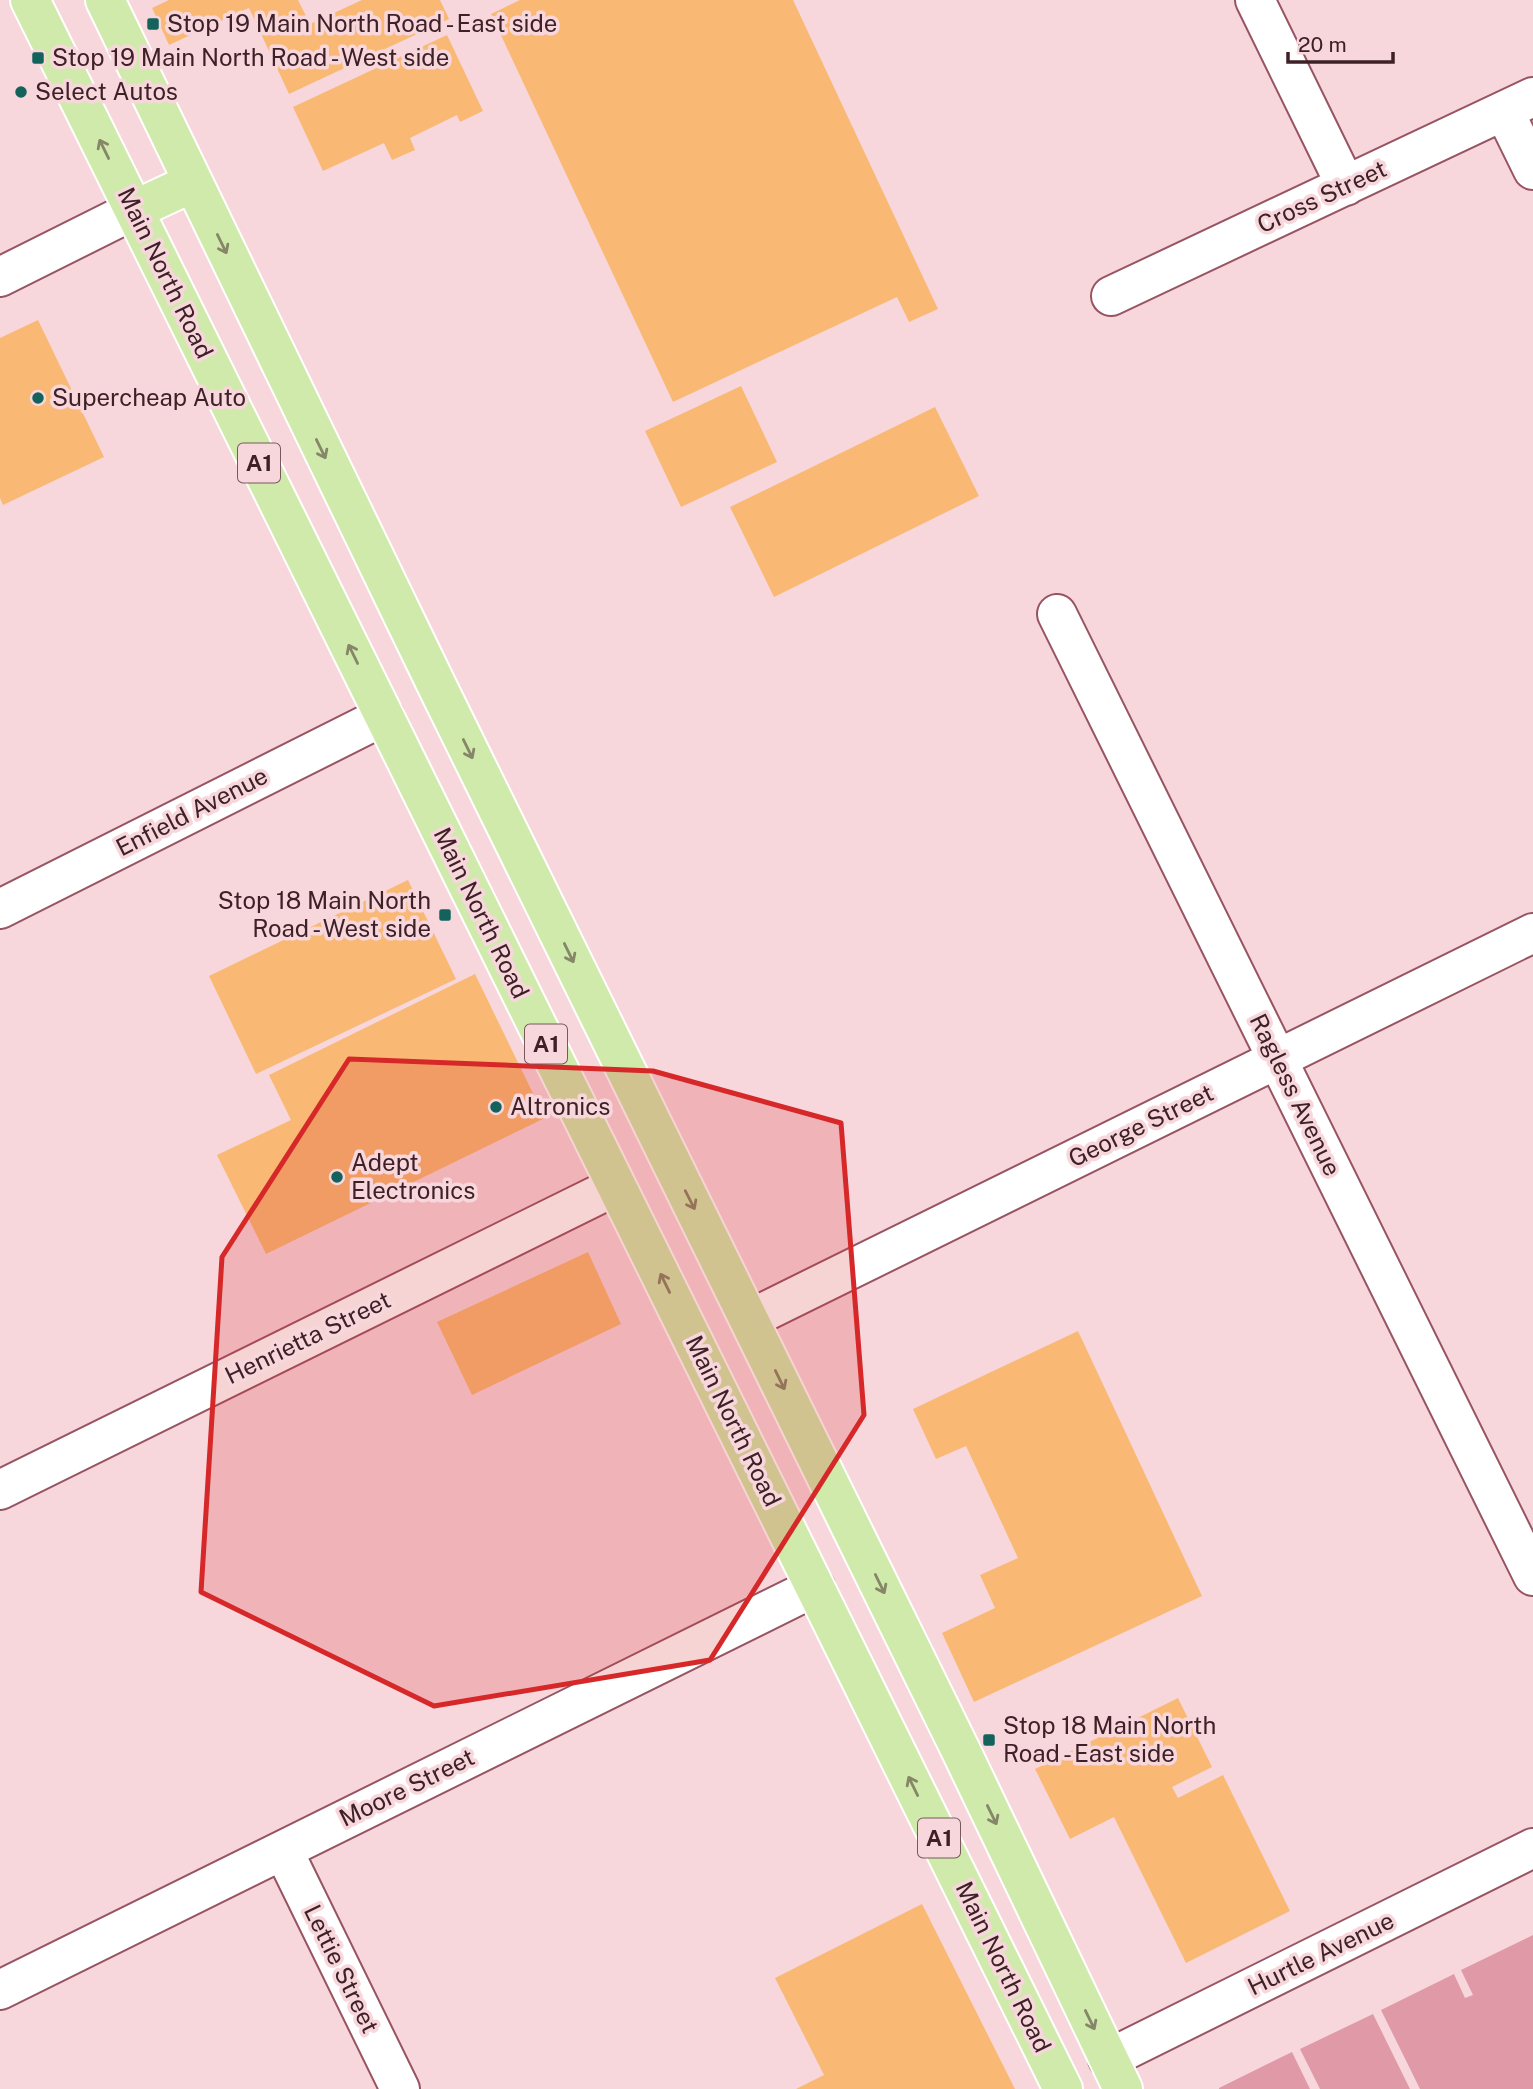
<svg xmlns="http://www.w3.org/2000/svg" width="1533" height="2089" font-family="'Public Sans',sans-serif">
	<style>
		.green { fill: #e09aa7 }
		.building { fill: #f9b975 }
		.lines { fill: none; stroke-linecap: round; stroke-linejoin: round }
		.minor-casing { stroke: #975462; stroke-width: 42 }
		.trunk-casing { stroke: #fff; stroke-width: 42 }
		.minor { stroke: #fff; stroke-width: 38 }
		.trunk { stroke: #cfeaaa; stroke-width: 38 }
		.oneway { stroke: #868668 }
		.marked { fill: #d62828; fill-opacity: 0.2; stroke: #d62828; stroke-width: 5; stroke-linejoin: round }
		.poi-dot { fill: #14625c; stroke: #f7d7dc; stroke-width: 2.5 }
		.labels { text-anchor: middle; stroke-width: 7; stroke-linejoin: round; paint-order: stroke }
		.shield { fill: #f7d7dc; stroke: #76585d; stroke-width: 2 }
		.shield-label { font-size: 23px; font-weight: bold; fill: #3e2127 }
		.poi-label { font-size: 24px; fill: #3e2127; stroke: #f7d7dc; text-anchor: start }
		.street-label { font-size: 24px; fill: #3e2127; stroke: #f7d7dc }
	</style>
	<rect width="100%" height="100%" fill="#f7d7dc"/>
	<path class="green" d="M1533,1935v154h-113l-39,-79 73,-36 11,24 8,-3 -12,-25z
		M1373,2014l37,75h-90l-20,-40z
		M1292,2052l18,37h-91v-1z"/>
	<path class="building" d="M169,0h129l12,24 52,-24h78l9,19 -160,75 -40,-86 -80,37 -17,-37z
		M520,0h273l145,309 -29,13 -12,-25 -224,105 -182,-388z
		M447,35l36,76 -23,11 -3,-7 -47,23 5,12 -23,10 -8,-17 -61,28 -30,-64z
		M38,320l66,137 -101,48 -3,-7v-160z
		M741,386l36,76 -96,45 -36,-76z
		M935,407l44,89 -205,101 -44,-90z
		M408,880l48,99 -200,95 -47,-98z
		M475,974l70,144 -279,136 -49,-99 74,-35 -22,-45z
		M588,1252l33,72 -149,71 -35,-73z
		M1078,1331l124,265 -228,106 -32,-69 53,-25 -15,-33 38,-17 -52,-112 -30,13 -23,-50z
		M1178,1698l34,69 -40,20 6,11 45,-23 67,136 -104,52 -72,-146 -44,22 -35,-70z
		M922,1904l93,185h-219l28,-14 -49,-97z"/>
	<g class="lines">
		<g class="minor-casing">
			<path id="minor" d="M1255,0l91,186
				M1504,111l29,59
				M0,277l134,-67
				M1111,296l422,-199
				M1057,614l476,962
				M0,909l384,-193
				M750,1319l783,-386
				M0,1490l616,-304
				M283,1850l117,239
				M0,1990l815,-403
				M1108,2059l425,-211"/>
		</g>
		<g class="trunk-casing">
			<path id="trunk" d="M30,0l1033,2089
				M105,0l333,688 524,1065 161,336
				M134,210l58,-27"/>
		</g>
		<use href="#minor" class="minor"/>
		<use href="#trunk" class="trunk"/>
	</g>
	<defs><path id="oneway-shaft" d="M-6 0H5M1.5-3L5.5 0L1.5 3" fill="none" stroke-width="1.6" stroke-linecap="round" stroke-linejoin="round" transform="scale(1.75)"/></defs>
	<g class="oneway">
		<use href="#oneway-shaft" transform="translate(104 149) rotate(-116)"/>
		<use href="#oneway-shaft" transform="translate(222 244) rotate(64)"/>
		<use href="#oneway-shaft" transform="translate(321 449) rotate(64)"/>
		<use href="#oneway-shaft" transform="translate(353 654) rotate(-116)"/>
		<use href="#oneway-shaft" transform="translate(468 749) rotate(64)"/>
		<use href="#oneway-shaft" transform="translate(569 953) rotate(64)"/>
		<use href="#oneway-shaft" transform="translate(690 1200) rotate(63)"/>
		<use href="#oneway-shaft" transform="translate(665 1283) rotate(-116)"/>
		<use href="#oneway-shaft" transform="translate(780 1380) rotate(64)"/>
		<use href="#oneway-shaft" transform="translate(880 1584) rotate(64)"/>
		<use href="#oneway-shaft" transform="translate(913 1786) rotate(-116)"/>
		<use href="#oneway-shaft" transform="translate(992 1815) rotate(64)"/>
		<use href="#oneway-shaft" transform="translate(1090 2020) rotate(64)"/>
	</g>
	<path class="marked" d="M349,1059l304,12 188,52 23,292 -154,245 -276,46 -233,-114 21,-335z"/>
	<g class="poi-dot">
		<rect x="146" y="17" width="14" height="14" rx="3.5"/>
		<rect x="31" y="51" width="14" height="14" rx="3.5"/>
		<circle cx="21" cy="92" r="7"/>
		<circle cx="38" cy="398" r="7"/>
		<rect x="438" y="908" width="14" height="14" rx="3.5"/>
		<circle cx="496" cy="1107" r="7"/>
		<circle cx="337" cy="1177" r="7"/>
		<rect x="982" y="1733" width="14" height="14" rx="3.5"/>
	</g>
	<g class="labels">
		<g class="shield">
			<rect x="238" y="443.5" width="42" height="39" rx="5"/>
			<rect x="525" y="1024.5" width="42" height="39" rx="5"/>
			<rect x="918" y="1818.5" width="42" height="39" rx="5"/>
		</g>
		<g class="shield-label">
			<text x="259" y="471">A1</text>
			<text x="546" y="1052">A1</text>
			<text x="939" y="1846">A1</text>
		</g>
		<g class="poi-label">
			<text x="167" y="32">Stop 19 Main North Road - East side</text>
			<text x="52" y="66">Stop 19 Main North Road - West side</text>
			<text x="35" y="100">Select Autos</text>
			<text x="52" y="406">Supercheap Auto</text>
			<text x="431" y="909" text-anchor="end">Stop 18 Main North<tspan x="431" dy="28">Road - West side</tspan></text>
			<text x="510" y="1115">Altronics</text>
			<text x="351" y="1171">Adept<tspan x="351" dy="28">Electronics</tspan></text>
			<text x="1003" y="1734">Stop 18 Main North<tspan x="1003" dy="28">Road - East side</tspan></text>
		</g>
		<g class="street-label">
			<text transform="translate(1322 197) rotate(-25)" y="8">Cross Street</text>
			<text transform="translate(165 273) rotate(64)" y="8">Main North Road</text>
			<text transform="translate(192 812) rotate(-27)" y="8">Enfield Avenue</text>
			<text transform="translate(481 913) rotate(64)" y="8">Main North Road</text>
			<text transform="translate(1295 1095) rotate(64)" y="8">Ragless Avenue</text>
			<text transform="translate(1141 1126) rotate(-26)" y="8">George Street</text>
			<text transform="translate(308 1338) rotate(-26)" y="8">Henrietta Street</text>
			<text transform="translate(733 1421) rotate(64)" y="8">Main North Road</text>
			<text transform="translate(407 1788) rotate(-26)" y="8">Moore Street</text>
			<text transform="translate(1321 1954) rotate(-26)" y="8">Hurtle Avenue</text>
			<text transform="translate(1003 1967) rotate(64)" y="8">Main North Road</text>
			<text transform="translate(341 1969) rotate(64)" y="8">Lettie Street</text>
		</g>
	</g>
	<path d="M1288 52v10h105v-10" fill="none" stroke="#3e2127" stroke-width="3.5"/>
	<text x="1298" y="52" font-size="21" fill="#3e2127" stroke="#f7d7dc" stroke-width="5" paint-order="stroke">20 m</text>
</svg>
